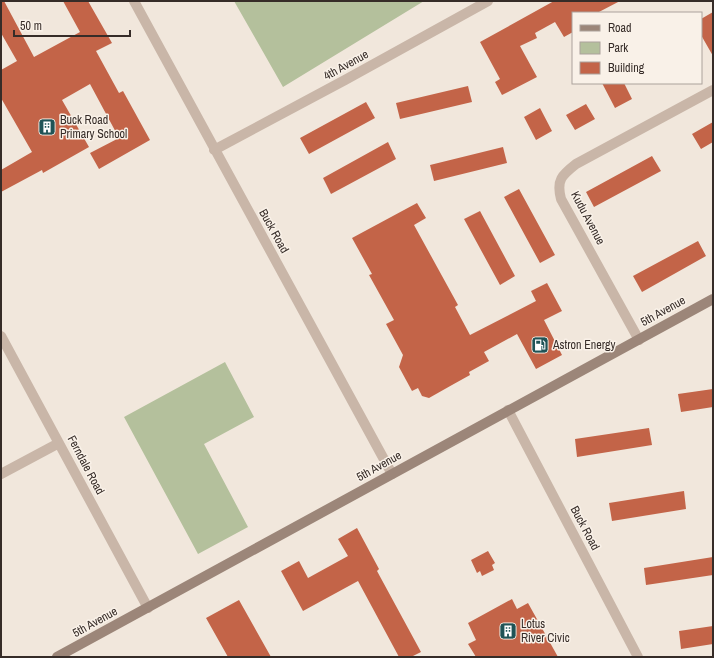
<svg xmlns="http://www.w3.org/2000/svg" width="714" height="658" font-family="'Archivo Narrow',sans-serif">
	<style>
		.green { fill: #b4c09c }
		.building { fill: #c36448 }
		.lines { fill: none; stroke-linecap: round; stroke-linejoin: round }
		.minor { stroke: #c9b6a8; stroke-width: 10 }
		.secondary { stroke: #9c8679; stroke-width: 10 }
		.labels { text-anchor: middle; stroke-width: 3; stroke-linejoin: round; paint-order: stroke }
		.street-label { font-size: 12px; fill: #362c28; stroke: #f9f1e8 }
		.poi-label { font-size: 12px; fill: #362c28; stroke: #f9f1e8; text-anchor: start }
	</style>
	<rect width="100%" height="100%" fill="#f1e7dc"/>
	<path class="green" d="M234,1h190l-141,86z
		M225,362l29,55 -50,27 44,83 -50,27 -74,-137z"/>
	<path class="building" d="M1,1h3l30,56 46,-25 -17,-31h25l24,42 -16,8 23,42 4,-2 27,49 -51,29 -9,-16 29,-15 -29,-54 -28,16 27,47 -46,26 -1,-3 -41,22v-22l31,-18 -31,-54v-28l16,-9 -16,-28z
		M554,1h66l-23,12h-24v19l-9,5 -9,-15 -20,11 2,5 -17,8 17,31 -35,18 -7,-13 5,-3 -20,-37z
		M713,12v44l-12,-21v-16z
		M602,83h22l8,16 -17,9z
		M468,86l4,16 -72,17 -4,-16z
		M366,102l9,16 -66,36 -9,-16z
		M586,104l9,15 -20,11 -9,-15z
		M540,108l12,23 -16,9 -12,-23z
		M713,122v20l-12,7 -9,-15z
		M388,142l8,17 -65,35 -8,-16z
		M503,147l4,16 -73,18 -4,-16z
		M652,156l9,15 -67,36 -8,-15z
		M519,189l36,66 -15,8 -36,-66z
		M417,203l9,15 -12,7 44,80 -3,2 15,28 66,-34 -5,-10 16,-8 15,28 -18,9 18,35 -26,14 -19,-35 -33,18 5,9 -20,11 1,3 -18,10 -23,13 -7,-2 -4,-8 -6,3 -13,-24 4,-12 -17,-31 8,-4 -25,-45 3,-1 -20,-36z
		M480,211l35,65 -15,9 -36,-66z
		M698,241l8,15 -64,36 -9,-16z
		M713,389v18l-32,5 -3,-18z
		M649,428l3,17 -75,12 -2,-18z
		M684,491l2,18 -74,12 -3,-18z
		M357,528l22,41 -2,2 44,81 -10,5h-12l-41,-76 -55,30 -22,-40 18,-10 9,17 40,-22 -10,-17z
		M488,551l7,12 -3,2 2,5 -12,6 -2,-5 -3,2 -6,-13z
		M713,557v18l-67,10 -2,-17z
		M512,599l5,10 11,-6 30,54h-82l-8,-13 8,-4 -8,-17z
		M239,600l32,57h-43l-22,-39z
		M713,626v18l-32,5 -2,-18z"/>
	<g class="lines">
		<path class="minor" d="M134,1l258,473
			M214,150l131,-70 143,-79
			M1,336l147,272
			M639,340l-78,-141c-5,-19 1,-24 15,-35l137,-74
			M508,410l130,247
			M1,474l58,-31"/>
		<path class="secondary" d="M57,657l656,-358"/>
	</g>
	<defs>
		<g id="building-square" transform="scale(0.9)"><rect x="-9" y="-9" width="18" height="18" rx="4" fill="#1f5356" stroke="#f9f1e8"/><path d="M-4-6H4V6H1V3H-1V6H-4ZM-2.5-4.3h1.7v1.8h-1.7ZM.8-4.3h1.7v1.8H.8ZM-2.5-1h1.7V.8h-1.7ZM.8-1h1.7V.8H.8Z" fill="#fff"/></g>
		<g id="fuel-square" transform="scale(0.9)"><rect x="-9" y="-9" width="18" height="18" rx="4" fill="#1f5356" stroke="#f9f1e8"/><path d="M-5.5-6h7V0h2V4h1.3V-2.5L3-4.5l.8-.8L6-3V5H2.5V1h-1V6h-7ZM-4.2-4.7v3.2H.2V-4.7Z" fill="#fff"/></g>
	</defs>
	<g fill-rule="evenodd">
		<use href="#building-square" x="47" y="127"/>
		<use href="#fuel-square" x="540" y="345"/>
		<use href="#building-square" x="508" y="631"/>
	</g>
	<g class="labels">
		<g class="street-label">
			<text transform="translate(346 65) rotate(-29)" y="4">4th Avenue</text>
			<text transform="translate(588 218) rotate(62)" y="4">Kudu Avenue</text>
			<text transform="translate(274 231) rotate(61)" y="4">Buck Road</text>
			<text transform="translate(663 311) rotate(-29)" y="4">5th Avenue</text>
			<text transform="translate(86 465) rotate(62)" y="4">Ferndale Road</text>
			<text transform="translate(379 466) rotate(-29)" y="4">5th Avenue</text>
			<text transform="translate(585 528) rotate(62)" y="4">Buck Road</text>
			<text transform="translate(95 622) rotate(-29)" y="4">5th Avenue</text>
		</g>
		<g class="poi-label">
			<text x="60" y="124">Buck Road<tspan x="60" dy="14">Primary School</tspan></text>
			<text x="553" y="349">Astron Energy</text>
			<text x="521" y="628">Lotus<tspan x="521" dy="14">River Civic</tspan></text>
		</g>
	</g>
	<rect width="714" height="658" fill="none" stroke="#362c28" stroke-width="4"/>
	<rect x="572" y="12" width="130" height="72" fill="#f9f1e8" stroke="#aba29b"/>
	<rect x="580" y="25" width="20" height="6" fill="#9c8679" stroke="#aba29b"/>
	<text x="608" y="32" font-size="12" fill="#362c28">Road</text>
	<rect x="580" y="42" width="20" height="12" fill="#b4c09c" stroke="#aba29b"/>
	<text x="608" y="52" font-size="12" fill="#362c28">Park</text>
	<rect x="580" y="62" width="20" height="12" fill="#c36448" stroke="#aba29b"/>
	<text x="608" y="72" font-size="12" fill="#362c28">Building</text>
	<path d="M14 30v6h116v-6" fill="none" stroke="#362c28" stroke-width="2"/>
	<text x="20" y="30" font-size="12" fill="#362c28" stroke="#f9f1e8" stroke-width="3" paint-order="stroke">50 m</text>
</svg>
